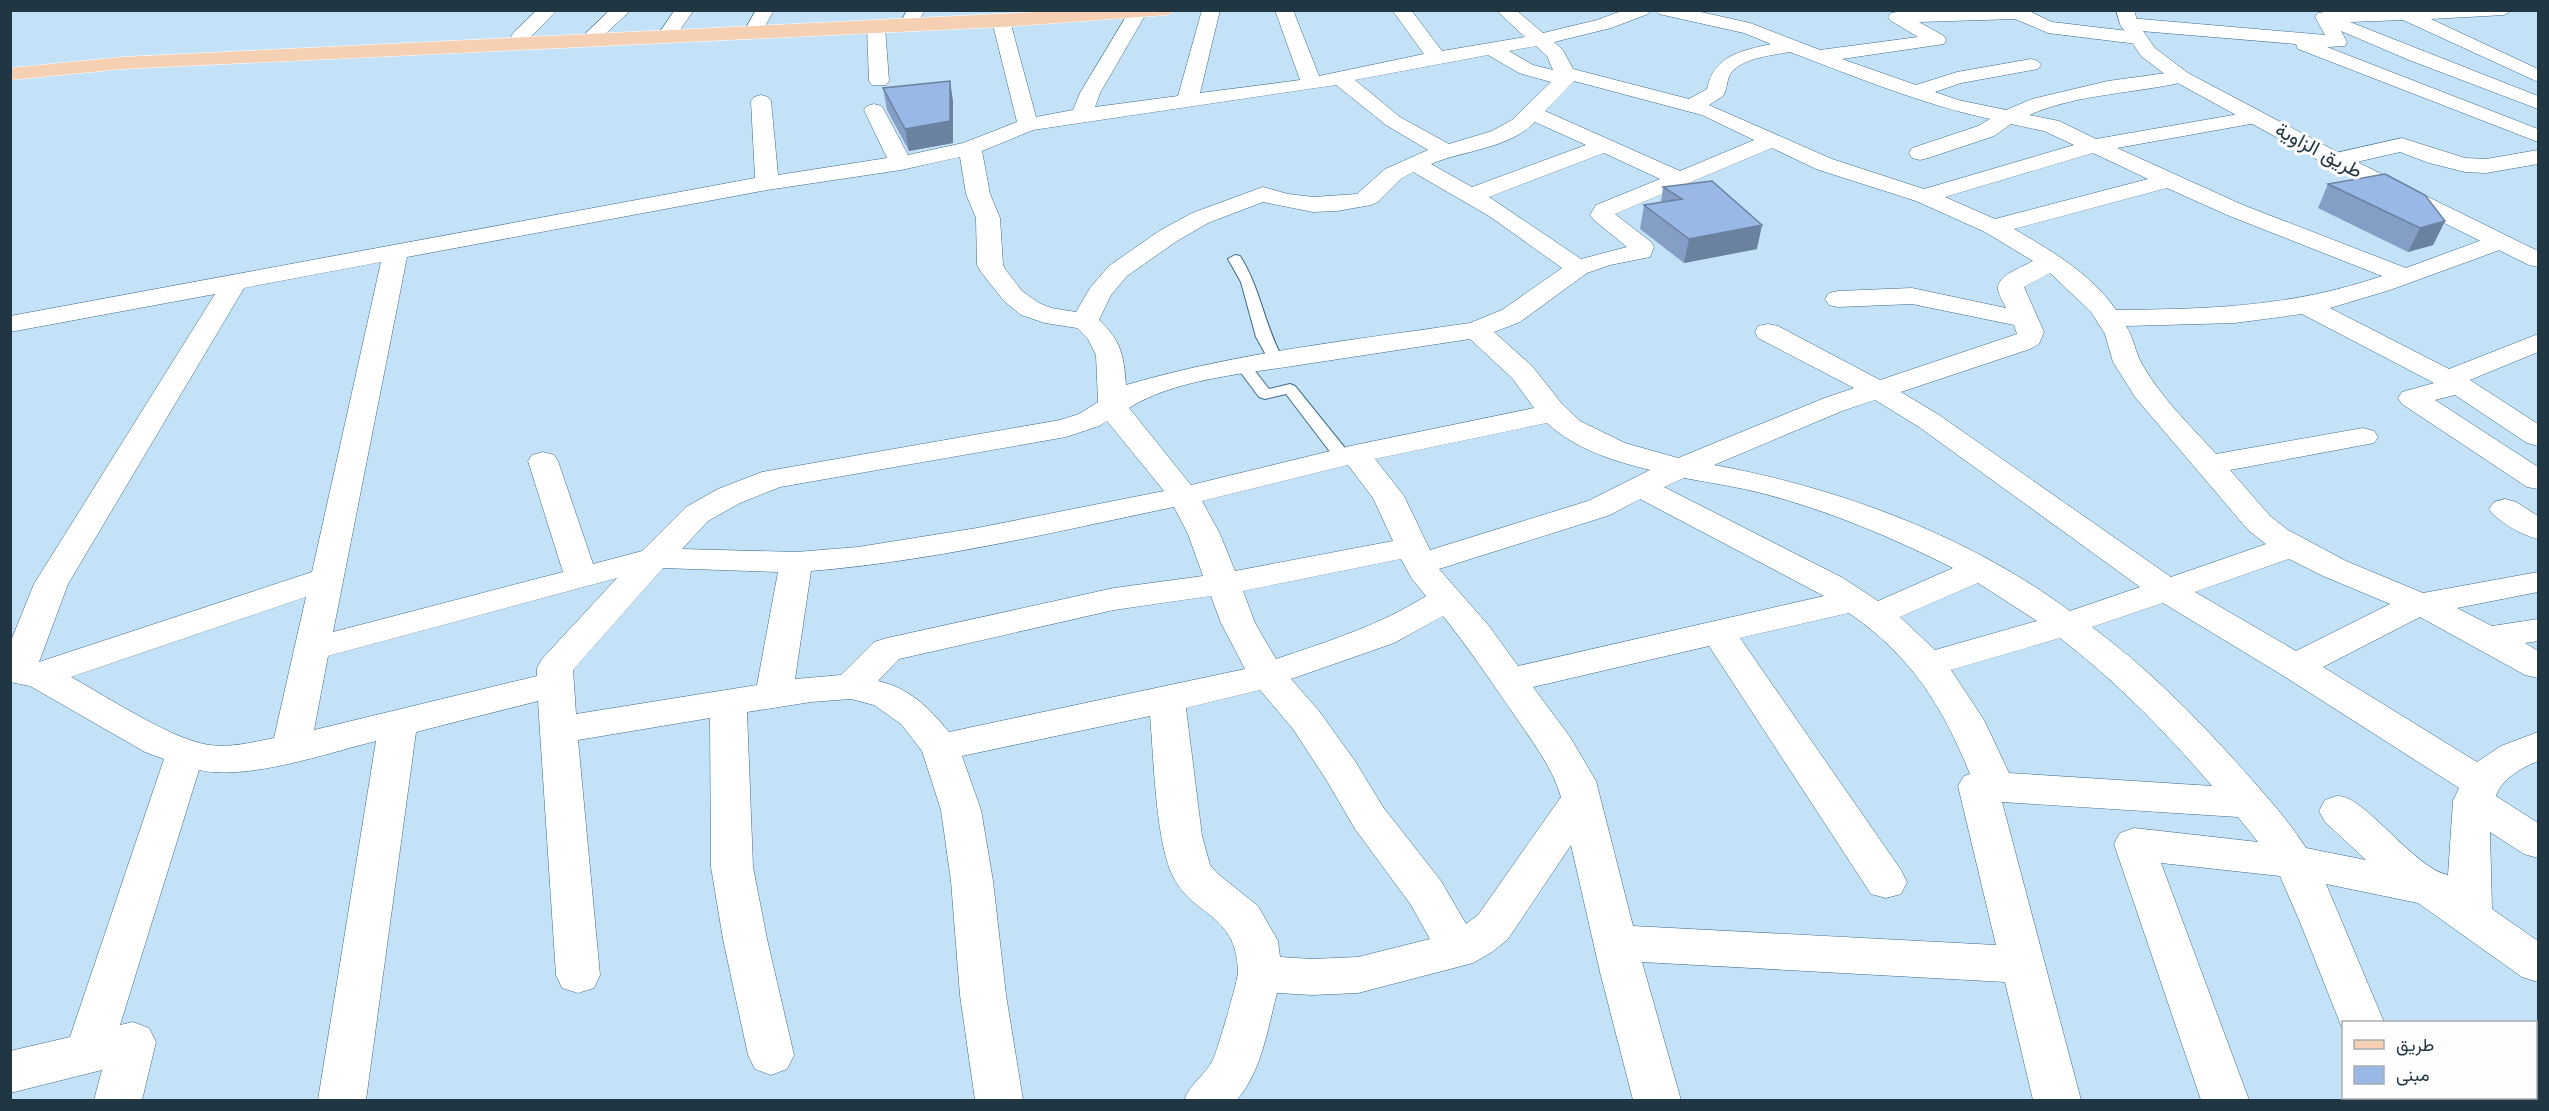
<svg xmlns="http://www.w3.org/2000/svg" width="2549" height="1111" font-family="Jost,Vazirmatn,sans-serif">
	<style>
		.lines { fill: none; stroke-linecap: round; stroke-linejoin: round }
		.service-casing { stroke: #3b6c8c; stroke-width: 2 }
		.minor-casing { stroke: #3b6c8c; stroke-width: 1 }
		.tertiary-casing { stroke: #3b6c8c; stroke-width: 1 }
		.primary-casing { stroke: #fff; stroke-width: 1 }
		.service { fill: #fff; fill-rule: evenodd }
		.minor { fill: #fff; fill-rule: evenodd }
		.tertiary { fill: #fff; fill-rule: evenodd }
		.primary { fill: #f5d0b2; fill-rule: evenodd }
		.wall { fill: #849ec5 }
		.shaded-wall { fill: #6b81a0 }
		.building { fill: #99b8e5; stroke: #6b81a0; stroke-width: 1.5 }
		.labels { text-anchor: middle; stroke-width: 6; stroke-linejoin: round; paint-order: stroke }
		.far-street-label { font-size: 20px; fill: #213643; stroke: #fdfdfd }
	</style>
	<rect width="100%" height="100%" fill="#c3e1f7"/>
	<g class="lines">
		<g class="service-casing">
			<path id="service" d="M1235,255l5,1c21,33 24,69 43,103l-3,3h-10l-14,-25 -15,-55 -13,-23z
				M1243,360l5,2 21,27 21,-5 5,2 54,67 2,4 -2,4h-12l-51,-67 -21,5 -6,-2 -24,-32z"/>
		</g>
		<g class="minor-casing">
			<path id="minor" d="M537,10h20l-30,31h-14l-2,-4 2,-4z
				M610,10h21l-29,27h-14l-2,-4z
				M675,10h19l-17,24h-14l-2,-4z
				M756,10h18l-11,20h-14l-2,-4z
				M907,10h18l-7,12h-12l-3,-4z
				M1130,10l17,2 -47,81 -5,14 83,-11 24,-86h18l-20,83 100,-13 -25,-70h18l26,66 105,-22 -32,-44h19l31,41 83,-14 -29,-27h20l27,23 54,-13 27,-10h27l-3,4 -37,14 -57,14 9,8 10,19 116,30 18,-10c7,-34 34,-38 64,-45l-27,-11 -85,-19 -3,-4h36l58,13 70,27 98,-13 -27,-16 -3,-4 3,-4 6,-1 130,-2 25,12 85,10 7,2 2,4 -2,4 -7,2 -89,-11 -33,-14 -96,3 25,14 2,4 -2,4 -102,15 74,26 41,-13 74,-13 7,2 3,4 -3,4 -77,14 -26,9 23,8 48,10 26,-11 76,-18 73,-10 7,2 3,4 -3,4c-53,13 -108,12 -159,34l30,6 37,18 160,-28 7,2 4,4 -4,4 -7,2 -139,25 126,57 163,63 84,-31 9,-2 9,2 3,5 -3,5 -118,43 -60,18 119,61 89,-35v18l-68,28 68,44v22l-11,-3 -72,-48 -20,5 103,67v22l-11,-2 -125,-83 -4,-6 4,-6 32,-9 -132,-69 -67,9 -109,3c8,12 9,26 16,38 19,34 49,62 74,90l147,-26 11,3 4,6 -4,6 -144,27 40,46 18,14 58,31 77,32 115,-21v20l-81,16 35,18 46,-7v22l-13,2 13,8v27l-13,-3 -105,-58 -97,50 154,95 24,-16 37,-14v29c-16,7 -36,17 -42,35l42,27v35l-14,-4 -34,-22 2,77 46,32v41l-16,-5 -104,-74 -92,-19 58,138h-40v11l-44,-111 -20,-46 -119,-13 88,237h-48l-87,-256 6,-11 14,-5 124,14 -20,-25 -236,-15 79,298h-48l-28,-118 -363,-20 39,138h-48l-33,-128 -29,-127 -63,94 -16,13 -19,11 -115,30 -46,2 -35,-2c-10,38 -15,77 -40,107h-53c6,-16 21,-25 29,-40 4,-9 25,-79 25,-88 -1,-62 -49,-54 -68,-102 -15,-41 -16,-110 -20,-154l-188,40 19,54 12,71 13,114 17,105h-48l-15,-105 -9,-114 -10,-71 -19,-59 -21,-27 -27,-19 -23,-6 -40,3 -64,10 6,155 14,72 27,116 -7,14 -16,6 -16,-6 -7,-14 -25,-116 -12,-72 -1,-149 -132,22 22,235 -6,13 -16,5 -16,-5 -6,-13 -18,-274 -122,31 -50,368h-48l58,-359c-48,12 -129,40 -177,29l-79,255 13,-3 16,6 7,14 -14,58h-48l8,-30 -92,23v-42l60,-14 94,-278 -19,-7 -115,-66 -20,-4v-39l24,-59 181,-290 -205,38v-16l745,-138 -4,-77 3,-4 7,-2 7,2 3,4 7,74 109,-17 -23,-48 3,-4 7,-2 7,2 3,4 24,45 55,-12 54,-21 -25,-101 2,-4h14l2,4 26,96 37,-7 7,-17zM1536,46l11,10 6,14 -20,-5 -24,-14zM1790,52c66,25 131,52 200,67l-12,7 -66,22 -3,5 3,5 8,2 8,-2 66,-22 17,-12 33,7 30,14 -150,44 -92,-30 -123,-54 14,-9c5,-7 3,-16 8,-23 11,-15 42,-18 59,-21zM1488,55l31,18 32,9 -39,38 -20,11 -43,13 -49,-27 -45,-37zM1574,81l128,34 52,25 -74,31 -135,-60zM1336,85l50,40 42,25 -43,19 -28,25 -44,3 -25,-3 -25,-7 -71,26 -33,18 -50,35 -19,22 -14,24 -25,-4 -12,-5 -17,-12 -17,-22 -2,-4 -3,-47 -10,-24 -8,-43 51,-21zM1535,122l51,23 -114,42 -41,-23c33,-14 78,-15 104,-42zM1772,148l44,21 100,32 69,31 48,29c-10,6 -37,14 -35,29 1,6 6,13 8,18l-94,-20 -74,3 -9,2 -4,6 4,6 9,2 74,-3 102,21 3,9 -137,46 -102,-54 -10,-2 -10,2 -3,6 3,6 96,50 -32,11 -144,59 -53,-15 -45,-22 -18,-17 -30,-38 -38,-34 26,-10 67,-49 23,-8 40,-8 4,-10 -3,-5 -36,-28zM1604,153l56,26 -64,26 -6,10 4,5 33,27 -46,12 -92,-62zM2093,153l55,26 -153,40 -50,-22zM960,157l6,37 10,24 1,47 4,7 23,29 17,14 24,8 32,5 11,11 8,16 2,47 -19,12 -19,6 -298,52 -44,17 -32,18 -44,44 -49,13 -35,-103 -4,-6 -11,-3 -11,3 -4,6 35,111 -230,60 74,-375 360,-67 134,-20zM1413,172l76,44 73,52 -60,42 -32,13c-115,17 -232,29 -344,62 -2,-29 -5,-45 -27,-65l12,-25 16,-19 50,-35 31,-18 55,-21 50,10 24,-1 34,-6 7,-3 23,-23zM2167,188l60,27 155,61c-91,31 -171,33 -266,34 -24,-36 -66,-60 -102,-81zM381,262l-69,310 -273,90 29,-78 176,-296zM2050,273l41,39 14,22 8,28 22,35 113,133 18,14 -95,33 -232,-162 -38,-23 129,-43 9,-5 5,-12 -20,-45zM1470,339l42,39 22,30 -179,37 -164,40 -62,-77c44,-28 112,-34 164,-42 59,-9 118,-18 177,-27zM1875,400l44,27 221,160 -70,24c-103,-76 -231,-123 -356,-146l128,-54zM1107,421l57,70 -187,37 -119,19 -62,5 -114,-3 26,-28 32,-18 40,-16 286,-50 33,-11zM1547,423c28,26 66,38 103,47l-62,31 -158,49 -26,-54 -29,-37zM1348,465l25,33 20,43 -158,30 -15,-37 -18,-33zM1684,478c27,5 55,9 81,16 65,17 128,44 188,74l-75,33 -35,-23 -179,-91zM1640,499l184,97 -306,70 -29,-40 -50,-57 171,-54zM1174,507l14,27 15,42 -89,12 -227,50 -13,4 -33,33 -46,4 16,-108c123,-10 243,-39 363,-64zM1401,559l11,20 14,17c-48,30 -97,45 -150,63l-21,-36 -12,-32zM2289,559l34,17 67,28 -94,47 -101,-59zM663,568l115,4 -21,113 -181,29 -3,-44zM617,578l-75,81 -5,9v8l-223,54 14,-74zM1978,583l59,38 -102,29 -35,-33zM1211,596l10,27 24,46 -296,63c-20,-24 -39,-44 -71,-51l21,-22 215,-49zM306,597l-32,141c-20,4 -44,10 -65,7 -39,-6 -101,-48 -138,-68zM2163,603l119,72 177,113 -6,13 -5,74c-33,-6 -84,-80 -110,-79 -4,0 -9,3 -13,4l-6,11 6,11 41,38 -60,-12c-17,-27 -39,-51 -60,-75 -47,-53 -97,-104 -154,-146zM1849,613c62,43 93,92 121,161l-6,2 -6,10 38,159 -363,-19 -37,-145 -26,-44 -37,-50 176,-41 162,248 15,4 15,-4 6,-12 -6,-12 -161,-232zM1443,616c25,31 47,64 70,97 18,27 39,53 48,84l-83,118 -12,9 -25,-43 -58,-74 -28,-46 -36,-50 -28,-32 103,-36zM2060,638c56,43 106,94 152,148l-203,-13 -25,-53 -33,-50zM1260,690l33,39 34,52 28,48 56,76 19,34 -72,18 -46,2 -32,-2 -2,-16 -20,-35 -40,-32 -8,-9 -8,-29 -16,-128z
				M2513,10l-9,5 -73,4 107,50v13l-135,-62 -53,2 188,74v13l-129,-49 -68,-29 6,11 -2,4 -18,1 211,82v13l-240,-93 -2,-5 -167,-14 -7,-2 -2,-4 2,-4 7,-2 196,17 -10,-18 3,-4 6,-1z
				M876,21l7,2 2,4 4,54 -3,4h-14l-3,-4 -2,-54 2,-4z
				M2402,138l63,20 21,1 52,-9v14l-52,9 -21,-1 -36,-9 -29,-11 -65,15 -8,-2 -3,-5 3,-5z
				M2505,499l11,3 22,14v23c-16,-4 -39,-16 -49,-30l5,-7z
				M2368,1098h48l1,2h-48z"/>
		</g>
		<g class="tertiary-casing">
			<path id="tertiary" d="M2116,10h18l4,14 17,24 33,25 155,82 195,96v16l-9,-2 -202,-100 -153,-84 -33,-25 -21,-32z"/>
		</g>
		<g class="primary-casing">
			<path id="primary" d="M1077,10h99l-9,5 -166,12 -879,42 -112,11v-12l112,-11z"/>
		</g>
		<use href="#service" class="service"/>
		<use href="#minor" class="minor"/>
		<use href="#tertiary" class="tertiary"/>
		<use href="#primary" class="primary"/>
	</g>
	<path class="wall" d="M950,81l3,21v41l-44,8 -22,-41 -4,-22z
		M2328,184l117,37 -12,24 -25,7 -90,-44z
		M1663,187l94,62 -73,14 -44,-34 4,-24 17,-3z"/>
	<path class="shaded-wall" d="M950,81l3,21v41l-44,8 -4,-22z
		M2445,221l-12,24 -25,7 12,-24z
		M1762,225l-5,24 -73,14 5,-24z"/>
	<path class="building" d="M950,81v40l-45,8 -22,-41z
		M2385,174l40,21 20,26 -25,7 -92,-44z
		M1712,181l50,44 -73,14 -45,-34 38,-6 -19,-12z"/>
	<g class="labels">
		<g class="far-street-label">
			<text transform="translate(2319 150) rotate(28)" y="7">طريق الزاوية</text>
		</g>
	</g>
	<rect width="2549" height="1111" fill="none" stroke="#213643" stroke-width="24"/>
	<rect x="2342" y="1021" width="195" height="78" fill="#fdfdfd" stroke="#a5adb3" stroke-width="1.5"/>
	<rect x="2354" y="1040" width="30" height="9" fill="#f5d0b2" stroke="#a5adb3" stroke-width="1.5"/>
	<text x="2396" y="1051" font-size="18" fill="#213643">طريق</text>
	<rect x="2354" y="1066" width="30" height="18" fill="#99b8e5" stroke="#a5adb3" stroke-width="1.5"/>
	<text x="2396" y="1081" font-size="18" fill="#213643">مبنى</text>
</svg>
